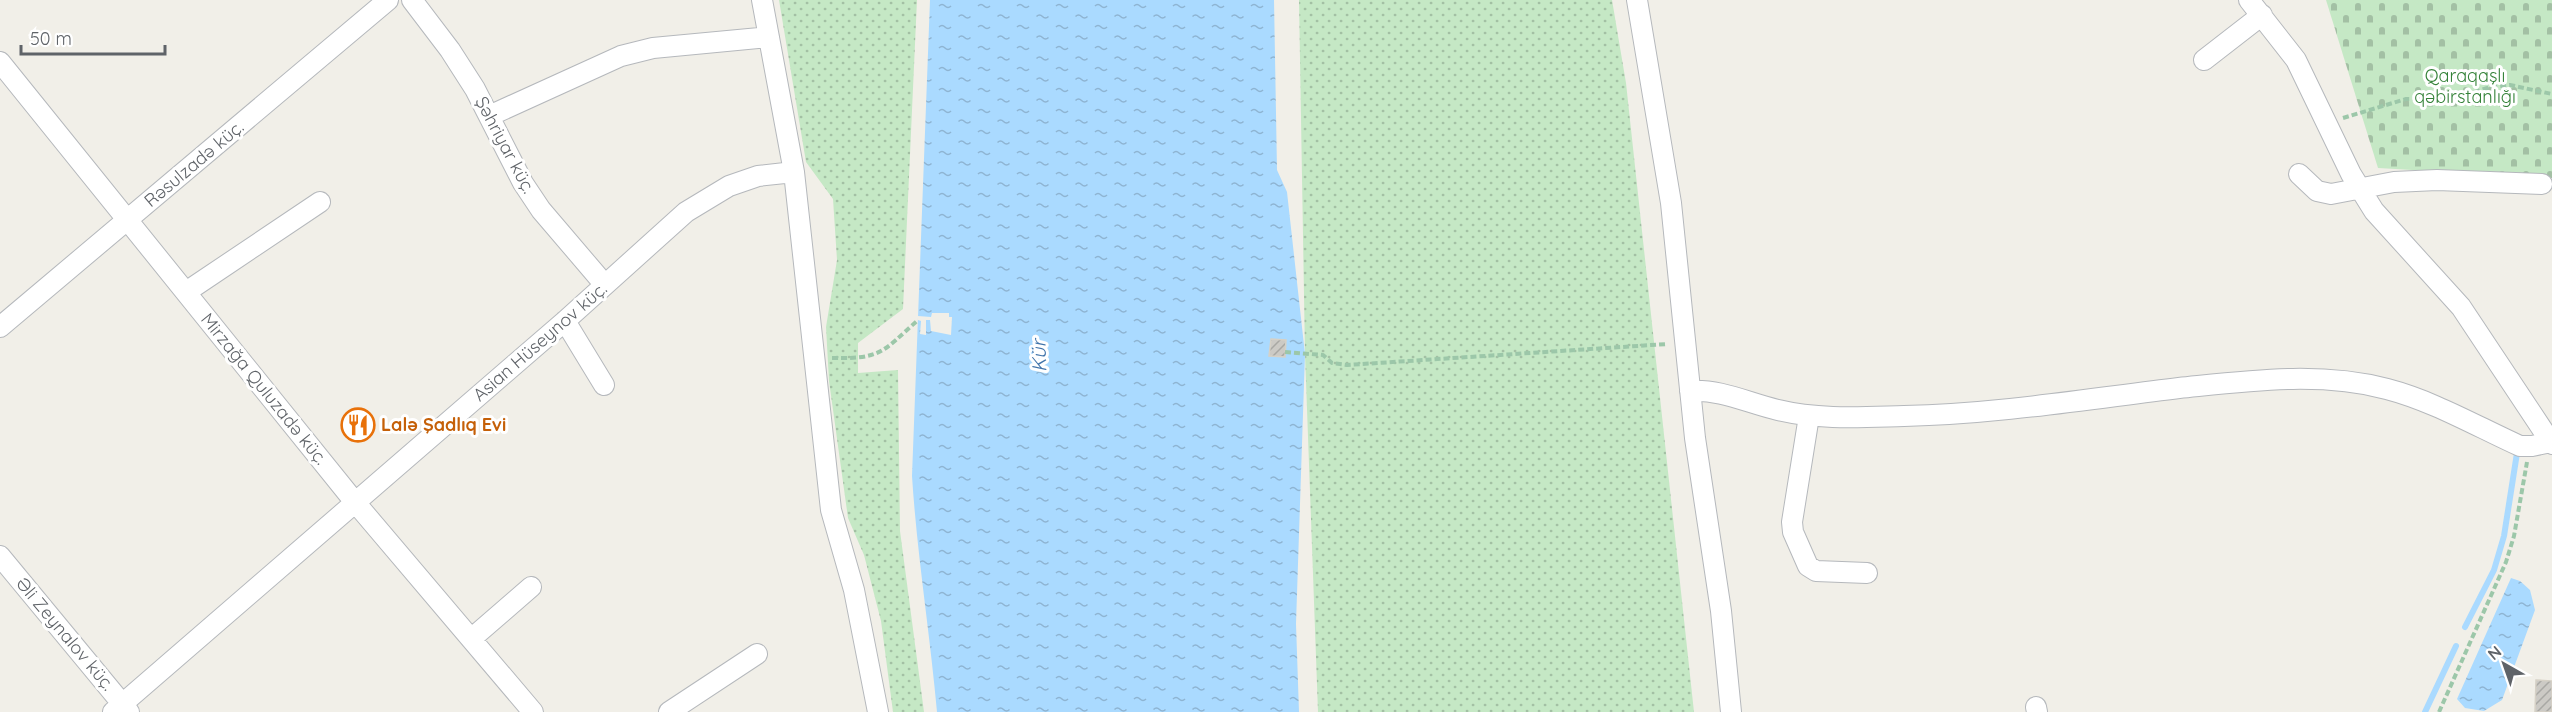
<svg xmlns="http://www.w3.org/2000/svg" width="2552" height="712" font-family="Quicksand,sans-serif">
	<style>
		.grass { fill: url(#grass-dots) }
		.cemetery { fill: url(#cemetery-stones) }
		.water { fill: url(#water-ripples) }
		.pier { fill: #f1efe8 }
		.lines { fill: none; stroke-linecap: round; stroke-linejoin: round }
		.stream { stroke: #aadaff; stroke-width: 6 }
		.building { fill: url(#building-hatch); stroke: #d6d1c6; stroke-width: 1.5 }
		.minor-casing { stroke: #b5b8bc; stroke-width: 22 }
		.path { stroke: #9cc7a9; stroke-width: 4; stroke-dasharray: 6 3; stroke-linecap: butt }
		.minor { stroke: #fff; stroke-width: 20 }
		.labels { text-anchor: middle; stroke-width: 6; stroke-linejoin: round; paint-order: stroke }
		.park-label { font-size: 18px; fill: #348238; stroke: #fff }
		.street-label { font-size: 18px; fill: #5f6368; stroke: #fff }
		.food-label { font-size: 18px; font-weight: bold; fill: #c56008; stroke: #fff; text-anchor: start }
		.water-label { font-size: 20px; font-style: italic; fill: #4174aa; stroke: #fff }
	</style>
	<defs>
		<pattern id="grass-dots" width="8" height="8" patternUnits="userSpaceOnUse" patternTransform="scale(1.5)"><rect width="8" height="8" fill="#c5e8c5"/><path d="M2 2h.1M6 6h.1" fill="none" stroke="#a3c0a4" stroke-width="1.8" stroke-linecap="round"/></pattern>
		<pattern id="cemetery-stones" width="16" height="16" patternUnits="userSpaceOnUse" patternTransform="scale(1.5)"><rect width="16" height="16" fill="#c5e8c5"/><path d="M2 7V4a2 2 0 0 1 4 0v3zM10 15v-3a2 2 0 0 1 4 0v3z" fill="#a3c0a4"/></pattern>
		<pattern id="water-ripples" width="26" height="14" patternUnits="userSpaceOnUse" patternTransform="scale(1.5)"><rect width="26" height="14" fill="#aadaff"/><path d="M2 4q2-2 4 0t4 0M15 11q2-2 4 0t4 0" fill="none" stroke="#8eb4d2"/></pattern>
		<pattern id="building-hatch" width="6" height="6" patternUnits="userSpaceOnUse" patternTransform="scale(1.5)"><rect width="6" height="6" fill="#cccac5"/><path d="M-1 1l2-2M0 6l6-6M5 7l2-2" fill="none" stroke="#a9a8a4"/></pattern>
	</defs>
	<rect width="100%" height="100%" fill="#f1efe8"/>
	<path class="grass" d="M779,0h138l-14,309 -45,34v30l40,-3 2,161 24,181h-31l-12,-91 -17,-66 -16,-37 -19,-137 -3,-54 11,-67 -4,-61 -27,-37z
		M1299,0h313l14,83 68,629h-376l-13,-358z"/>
	<path class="cemetery" d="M2326,0h226v178l-174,-10z"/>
	<path class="water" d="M930,0h344l3,170 10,22 18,162 -9,270 3,88h-362c-7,-79 -20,-157 -25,-236z
		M2511,578l9,3 10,9 5,20 -33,90 -18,11 -19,-3 -8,-9z"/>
	<path class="pier" d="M932,313h17v4h3l-1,18 -20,-4 -1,-11h-4v15l-6,-1 1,-13 -3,-1v-4l13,1z"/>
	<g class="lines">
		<path class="stream" d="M2465,627l29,-57 10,-34 13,-83
			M2425,712l31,-66"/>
	</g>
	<path class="building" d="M1271,339l15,1 -1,17 -16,-1z
		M2536,680l16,1v31h-17z"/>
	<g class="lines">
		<g class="minor-casing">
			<path id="minor" d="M412,0l38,50 25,39 48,94 18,27 64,75
				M762,0l32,172 37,338 23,80 24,122
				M1637,0l34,203 24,235 26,173 10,101
				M2249,0l47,60 55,114 23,37 87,96 91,137
				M2204,60l58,-45
				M0,62l354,439 179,211
				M489,116l132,-60 32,-8 116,-11
				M2299,174l18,17 14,3 63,-12 43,-2 105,4
				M186,292l134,-90
				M565,321l39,64
				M0,327l388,-327
				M1690,391c31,-2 58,12 88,19 41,10 85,7 126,6 92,-2 184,-17 275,-28 69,-7 140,-17 208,1 46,12 89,37 133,57h12l19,-4
				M1809,416l-17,106 1,10 15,34 8,5 51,2
				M0,556l129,156
				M471,639l60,-52
				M2036,707l1,5
				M113,712l452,-391 121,-109 43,-26 29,-10 36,-4
				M669,712l88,-58"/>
		</g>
		<path class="path" d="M2343,118l63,-19h48l36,-12 20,-2 42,9
			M1285,352l38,3 9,8 15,2 320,-21
			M832,358c50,1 50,-6 86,-38
			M2439,712l67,-150 8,-26 13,-74"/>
		<use href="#minor" class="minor"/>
	</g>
	<defs>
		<g id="restaurant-ring" transform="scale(1.725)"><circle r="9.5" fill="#fff" stroke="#e8710a" stroke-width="1.5"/><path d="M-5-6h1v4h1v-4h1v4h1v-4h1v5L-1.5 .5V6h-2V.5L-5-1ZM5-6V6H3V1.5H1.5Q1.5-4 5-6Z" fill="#e8710a"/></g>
	</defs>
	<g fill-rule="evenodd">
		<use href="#restaurant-ring" x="358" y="425"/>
	</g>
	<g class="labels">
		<g class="park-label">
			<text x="2465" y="82">Qaraqaşlı<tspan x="2465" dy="21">qəbirstanlığı</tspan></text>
		</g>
		<g class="street-label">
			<text transform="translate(505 145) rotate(62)" y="6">Şəhriyar küç.</text>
			<text transform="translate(194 164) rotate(-40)" y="6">Rəsulzadə küç.</text>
			<text transform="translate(540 342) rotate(-41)" y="6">Asian Hüseynov küç.</text>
			<text transform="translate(264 389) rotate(51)" y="6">Mirzağa Quluzadə küç.</text>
			<text transform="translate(65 634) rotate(50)" y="6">Əli Zeynalov küç.</text>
		</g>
		<g class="food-label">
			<text x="381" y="431">Lalə Şadlıq Evi</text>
		</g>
		<g class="water-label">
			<text transform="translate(1039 356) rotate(-92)" y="7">Kür</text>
		</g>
	</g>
	<g transform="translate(2504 664) rotate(320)" stroke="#ffffff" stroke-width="4.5" paint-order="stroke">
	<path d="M0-4.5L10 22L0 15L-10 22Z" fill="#5f6368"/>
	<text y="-9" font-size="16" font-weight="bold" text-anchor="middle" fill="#5f6368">N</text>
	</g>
	<path d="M21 45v9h144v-9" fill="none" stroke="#5f6368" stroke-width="3"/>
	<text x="30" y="45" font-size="18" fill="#5f6368" stroke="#ffffff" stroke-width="4.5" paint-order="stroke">50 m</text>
</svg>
